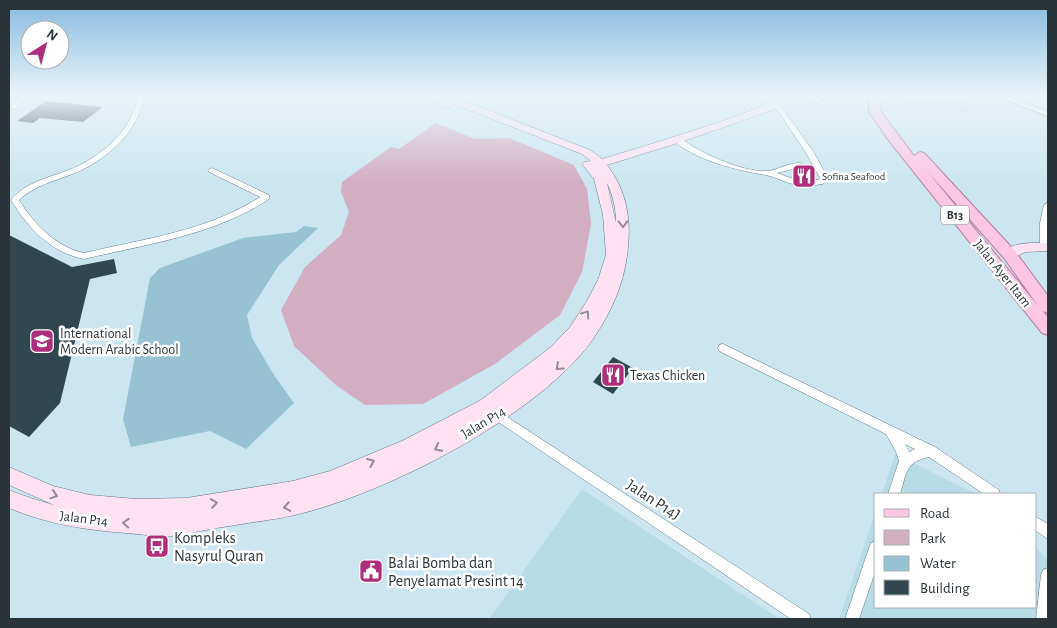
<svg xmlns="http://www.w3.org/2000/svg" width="1057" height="628" font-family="'Alegreya Sans',sans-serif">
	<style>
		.built { fill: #b8dbe8 }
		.green { fill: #d3adc0 }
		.water { fill: #96c2d3 }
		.building { fill: #314750 }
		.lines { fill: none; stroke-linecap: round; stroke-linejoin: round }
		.street-casing { stroke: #637a84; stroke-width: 1 }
		.secondary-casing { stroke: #637a84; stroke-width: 1 }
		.primary-casing { stroke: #b27b9c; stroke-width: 2 }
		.street { fill: #fff; fill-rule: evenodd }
		.secondary { fill: #fee2f1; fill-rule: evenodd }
		.primary { fill: #fdc6e3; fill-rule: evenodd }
		.oneway { stroke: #948c95 }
		.labels { text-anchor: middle; stroke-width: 5; stroke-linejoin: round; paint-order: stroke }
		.far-poi-label { font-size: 11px; fill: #2b3539; stroke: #fff; text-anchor: start }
		.shield { fill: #fff; stroke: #6b7274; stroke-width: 1 }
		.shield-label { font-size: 12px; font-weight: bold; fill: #2b3539 }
		.street-label { font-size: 14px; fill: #2b3539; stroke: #fff }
		.poi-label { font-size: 14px; fill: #2b3539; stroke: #fff; text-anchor: start }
		.near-street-label { font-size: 16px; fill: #2b3539; stroke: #fff }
		.near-poi-label { font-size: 16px; fill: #2b3539; stroke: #fff; text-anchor: start }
	</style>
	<rect width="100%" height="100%" fill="#cbe6f0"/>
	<path class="built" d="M891,95h77l3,19 -80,-14z
		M895,454l81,40h-94z
		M582,489l198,130h-291z
		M876,511v96h160v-60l12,14v58h-209z"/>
	<path class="green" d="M436,123l39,16 34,-1 65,27 13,24 4,35 -9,48 -22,43 -65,49 -72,40 -58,1 -28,-19 -43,-40 -13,-36 24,-43 36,-32 8,-23 -8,-20 1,-10 49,-35 8,2z"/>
	<path class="water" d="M304,226l14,2 -39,37 -32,50 5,23 22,37 20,28 -48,46 -36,-18 -79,16 -8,-28 27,-141 10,-10 83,-30 53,-6z"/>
	<path class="building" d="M46,101l57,6 -20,15 -43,-4 -7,5 -16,-2z
		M9,235l63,32 42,-8 3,14 -27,6 -30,124 -31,34 -20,-11z
		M613,357l20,11 -20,26 -20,-12z"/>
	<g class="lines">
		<g class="street-casing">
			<path id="street" d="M21,95h7l-12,14h-4l-1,-1z
				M127,95h10l7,4c-7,34 -38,61 -69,74 -20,8 -40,12 -56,27 15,24 37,47 65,53 59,-14 124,-22 176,-56l-51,-25 -1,-2 4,-2 57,27v4c-54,36 -122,45 -185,60 -34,-7 -55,-30 -73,-59 15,-18 37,-22 58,-30 30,-12 61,-37 68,-70z
				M803,95h9l16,9 -5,1z
				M993,95h10l45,17v4z
				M777,103l2,1 34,47 15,27 -5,6c-8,1 -19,3 -27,1 -10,-2 -20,-8 -30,-10 -27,-4 -72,-15 -93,-35l7,-2c21,15 60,34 87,33 11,-1 23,-9 34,-8v4l-24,6 22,8 19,-1 2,-2 -15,-27 -31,-46z
				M1048,202v45l-4,3 -4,-3v-24l4,-18z
				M723,344l212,103 64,43 1,4h-16l-55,-37c-24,5 -22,16 -29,37h-12l11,-33 -3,-9 -10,-18 -167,-83 -1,-3 1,-3zM905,444l10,5 -6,3z
				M492,407l317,207 2,5h-20l-303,-204 -2,-3 2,-3z
				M1036,517l12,7v15l-12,-8z
				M876,541v28l-17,50h-14l24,-71 2,-5z
				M1048,568v51h-12l5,-44 2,-5z"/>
		</g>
		<g class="secondary-casing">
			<path id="secondary" d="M419,95h30l141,55 12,9c44,-13 88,-27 132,-42 22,-8 46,-22 70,-22l-31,15 -92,32 -74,23c19,25 24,52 21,82 -3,35 -16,64 -35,92 -53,76 -208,155 -298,176 -21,5 -44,7 -65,11 -20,2 -39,8 -58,10 -15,1 -31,-2 -46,-3 -41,-3 -79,-9 -117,-25v-18c15,6 30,11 45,15l-45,-20v-18l44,19 37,9 46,4 50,-1 107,-17 37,-10 74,-31 77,-40 70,-53 19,-20 17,-26 11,-21 8,-25 -3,-40 -9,-36 -12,-15 2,-2 7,-1 -9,-7 -131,-51v4l-4,1zM607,183c6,12 9,26 9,40z
				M1048,243v8l-22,1 -17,7 -5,-2 -2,-3c9,-13 32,-11 46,-11z"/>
		</g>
		<g class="primary-casing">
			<path id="primary" d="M869,95h10l2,17 33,44 6,-4 4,1 90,97 34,46v17l-5,-2 5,7v17l-6,-2 -152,-191 -21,-30zM927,171l77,87 35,49z"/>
		</g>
		<use href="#street" class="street"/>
		<use href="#secondary" class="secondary"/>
		<use href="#primary" class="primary"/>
	</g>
	<defs><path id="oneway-chevron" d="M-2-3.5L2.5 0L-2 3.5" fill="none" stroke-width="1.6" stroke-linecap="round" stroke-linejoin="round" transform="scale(1.25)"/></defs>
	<g class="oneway">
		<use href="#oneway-chevron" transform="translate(623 224) rotate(88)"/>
		<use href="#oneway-chevron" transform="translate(586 314) rotate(-56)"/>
		<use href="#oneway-chevron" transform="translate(559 367) rotate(138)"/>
		<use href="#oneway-chevron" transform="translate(438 448) rotate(152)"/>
		<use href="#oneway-chevron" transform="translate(371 462) rotate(-23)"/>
		<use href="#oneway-chevron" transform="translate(54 495) rotate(18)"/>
		<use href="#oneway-chevron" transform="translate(214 503) rotate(-9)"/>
		<use href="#oneway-chevron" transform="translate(287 507) rotate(171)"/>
		<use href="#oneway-chevron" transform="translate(126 523) rotate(-176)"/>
	</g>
	<linearGradient id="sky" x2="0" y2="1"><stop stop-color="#87bae0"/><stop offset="0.52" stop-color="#e8f4f8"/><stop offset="1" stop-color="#e8f4f8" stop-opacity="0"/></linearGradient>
	<rect width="1057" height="183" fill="url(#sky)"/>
	<defs>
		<g id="restaurant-square" transform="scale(1.25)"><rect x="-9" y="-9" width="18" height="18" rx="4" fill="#ac2e7d" stroke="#fff"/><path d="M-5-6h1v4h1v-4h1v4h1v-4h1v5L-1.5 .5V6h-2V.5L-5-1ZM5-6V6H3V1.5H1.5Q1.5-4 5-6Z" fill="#fff"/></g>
		<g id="school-square" transform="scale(1.25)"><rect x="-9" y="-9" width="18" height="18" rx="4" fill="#ac2e7d" stroke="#fff"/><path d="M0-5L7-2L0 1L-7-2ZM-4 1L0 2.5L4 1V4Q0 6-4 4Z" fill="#fff"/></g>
		<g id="bus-square" transform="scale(1.25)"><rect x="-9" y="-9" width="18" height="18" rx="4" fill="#ac2e7d" stroke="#fff"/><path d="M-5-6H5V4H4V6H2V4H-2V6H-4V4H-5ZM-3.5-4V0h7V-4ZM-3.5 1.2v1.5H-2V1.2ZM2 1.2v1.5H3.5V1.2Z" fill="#fff"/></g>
		<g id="civic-square" transform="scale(1.25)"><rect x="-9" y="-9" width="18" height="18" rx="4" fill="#ac2e7d" stroke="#fff"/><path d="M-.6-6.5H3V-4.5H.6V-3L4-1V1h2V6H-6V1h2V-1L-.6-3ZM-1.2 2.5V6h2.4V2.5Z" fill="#fff"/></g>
	</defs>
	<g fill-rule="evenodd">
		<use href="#restaurant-square" x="804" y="176"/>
		<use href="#school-square" x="42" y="341"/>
		<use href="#restaurant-square" x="613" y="375"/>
		<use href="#bus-square" x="157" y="546"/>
		<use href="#civic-square" x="371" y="571"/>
	</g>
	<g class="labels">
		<g class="far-poi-label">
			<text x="822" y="180">Sofina Seafood</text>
		</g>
		<rect class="shield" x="941" y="205.5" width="28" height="19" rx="4"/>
		<g class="shield-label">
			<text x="955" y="219">B13</text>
		</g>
		<g class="street-label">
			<text transform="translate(1003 273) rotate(51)" y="5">Jalan Ayer Itam</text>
			<text transform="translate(483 422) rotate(-31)" y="5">Jalan P14</text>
			<text transform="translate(84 518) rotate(7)" y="5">Jalan P14</text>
		</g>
		<g class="poi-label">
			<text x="60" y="338">International<tspan x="60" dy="16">Modern Arabic School</tspan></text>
			<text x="630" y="380">Texas Chicken</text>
		</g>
		<g class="near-street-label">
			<text transform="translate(654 499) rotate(33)" y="6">Jalan P14J</text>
		</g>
		<g class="near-poi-label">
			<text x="174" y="543">Kompleks<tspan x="174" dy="18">Nasyrul Quran</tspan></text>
			<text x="388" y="568">Balai Bomba dan<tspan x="388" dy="18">Penyelamat Presint 14</tspan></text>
		</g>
	</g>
	<rect width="1057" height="628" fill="none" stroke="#2b3539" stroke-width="20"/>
	<rect x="874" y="493" width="162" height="115" fill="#ffffff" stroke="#aaaeb0"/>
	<rect x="884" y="509" width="25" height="8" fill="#fdc6e3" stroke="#aaaeb0"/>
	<text x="920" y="518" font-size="15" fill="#2b3539">Road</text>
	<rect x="884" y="530" width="25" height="15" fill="#d3adc0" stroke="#aaaeb0"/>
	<text x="920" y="543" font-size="15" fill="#2b3539">Park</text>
	<rect x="884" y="556" width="25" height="15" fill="#96c2d3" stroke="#aaaeb0"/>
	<text x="920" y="568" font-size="15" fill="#2b3539">Water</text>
	<rect x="884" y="580" width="25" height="15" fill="#314750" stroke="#aaaeb0"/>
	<text x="920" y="593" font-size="15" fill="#2b3539">Building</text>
	<g transform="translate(45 45) rotate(36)"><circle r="24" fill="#ffffff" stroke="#aaaeb0"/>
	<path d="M0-4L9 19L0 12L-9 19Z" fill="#ac2e7d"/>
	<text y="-8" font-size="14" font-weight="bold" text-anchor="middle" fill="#2b3539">N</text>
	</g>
</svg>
